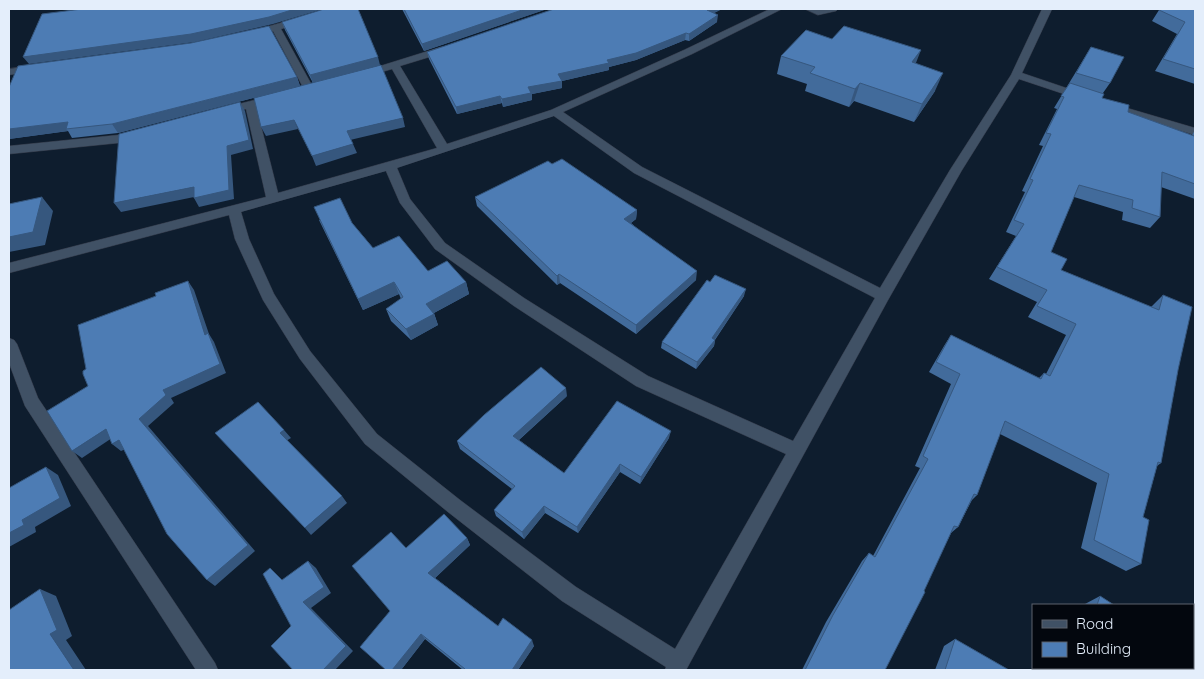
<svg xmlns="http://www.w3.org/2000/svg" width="1204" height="679" font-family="Quicksand,sans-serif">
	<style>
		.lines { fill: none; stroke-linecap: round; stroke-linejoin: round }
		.minor-casing { stroke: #323948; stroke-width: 1 }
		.minor { fill: #405165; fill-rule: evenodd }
		.wall { fill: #426b9b }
		.shaded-wall { fill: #36577e }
		.building { fill: #4d7cb4; stroke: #36577e }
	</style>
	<rect width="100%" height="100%" fill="#0e1d2e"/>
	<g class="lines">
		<g class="minor-casing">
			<path id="minor" d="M329,9h14l-62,20 33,60 -1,2h-8l-32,-60 -21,6 -5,-3 2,-2z
				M770,9h12l-90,45 -129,58 79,55 238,121 70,-118 61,-95 31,-66h10l-30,64 65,22 1,2 -1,2h-8l-60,-20 -57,91 -74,130 -202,370h-21l1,-3 -104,-66 -114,-89 -83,-68 -65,-85 -37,-59 -28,-61 -6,-24 -220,58v-10l257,-66 -20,-88 -24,5 -4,-1 -2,-2 2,-2 57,-14 4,1 1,2 -1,2 -23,6 22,87 159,-45 -45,-79 -27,8 -5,-3 1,-2 80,-25h8v4l-49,15 47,78 104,-34 133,-60zM554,116l80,57 241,125 -82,143 -145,-65 -124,-78 -79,-55 -35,-44 -13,-31zM386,171l14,32 35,46 79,57 122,80 150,68 -111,195 -99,-62 -116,-87 -83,-66 -67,-83 -36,-57 -25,-55 -8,-27z
				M805,9h33l-2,2 -18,4z
				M34,65l5,3 -1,2 -29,5v-6z
				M1110,103l85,25v7l-89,-27 -2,-2z
				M137,130l6,4 -2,3 -23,6 -109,11v-8l109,-11z
				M9,338l5,2 3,4 21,54 177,265 3,7h-22l-171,-264 -16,-43z"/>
		</g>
		<use href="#minor" class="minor"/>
	</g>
	<path class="wall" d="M402,9h145l-123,42z
		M554,9h168l-8,4 3,9 -28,19 -4,-1 -49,20 -27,7v3l-47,11v7l-30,6v6l-29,7 -1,-4 -45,11 -28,-55 -2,-7z
		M1195,9v75l-40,-13 22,-37 -25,-13 7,-11z
		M282,22l98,43 -67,18 -28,-53z
		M832,39l84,25 19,27 -21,31 -60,-21 -5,6 -44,-16 2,-7 -30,-10 4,-18z
		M1091,47l19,36 -7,10 -1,5 26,14 64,23 3,-5v69l-34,-12 -1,30 -10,11 -28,-8 1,-8 -49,-15 -23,55 10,18 90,37 12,-12 15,75 -17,93 -4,3 -14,51 -2,47 -15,7 -45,-23 16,-65 -97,-49 -23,61 -5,5 -14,27 -7,6 -66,137h-83l24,-48 36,-61 7,-8 4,3 47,-88 -5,-2 36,-82 -22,-12 15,-26 7,-11 88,43 5,-5 2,1 20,-39 -38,-18 9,-15 -48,-23 27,-43 -10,-4 19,-40 -3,-1 21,-45 -4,-1 18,-36 -3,-1z
		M297,77l3,9 -182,47 -46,5 -4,-7 -59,8v-52z
		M552,164l85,46 -1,9 -5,4 65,57 -60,54 -76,-51 -3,2 -80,-79 -2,-9z
		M319,220l33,3 21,25 55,23 38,11 3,12 -35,19 4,12 -27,15 -20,-19 -5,-12 15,-10 -2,-5 -36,16z
		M710,282l34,14 -29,44 -1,6 -18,23 -35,-21 1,-6z
		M567,396l-48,44 45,33 105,-35 -29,46 -20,-12 -42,61 -33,-20 -21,26 -28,-23 -2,-6 18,-21 -52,-40 -3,-8z
		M467,538l3,7 -35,33 63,48 36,20 -16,24h-55l-38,-31 -24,31h-15l4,-59 16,-63z
		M1100,596l14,9h-30l1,-1z
		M955,639l54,31h-74l9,-24z
		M1195,652v18h-28l1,-2h25z
		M1059,668h75l-1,2h-75z"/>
	<path class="shaded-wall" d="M295,9h28l-50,15 -78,18 -166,22 -6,-7z
		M525,9h22l-123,42 -2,-7z
		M710,9h12l-16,8 1,-7z
		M718,15l-1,7 -28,19v-7z
		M686,33l-1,7 -49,20 -27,7v3l-47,11v7l-30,6v6l-29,7 -1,-8 56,-25 49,-14z
		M921,50l-7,18 -2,-6z
		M378,57l2,8 -67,18 -3,-8z
		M943,73l-8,18 -21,31 8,-18z
		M297,77l3,9 -182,47 -6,-9z
		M860,83l-6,18 -5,6 6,-18z
		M500,96l2,7 -45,11 -1,-7z
		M240,102l5,9 8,38 -22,6 3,44 -35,8 -5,-9z
		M403,118l2,9 -55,13 -3,-9z
		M294,120l4,9 -32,7 -5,-9z
		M68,122l-2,7 2,2 -59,8v-10z
		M353,144l4,9 -41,13 -4,-10z
		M194,187l5,9 -78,16 -7,-9z
		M42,197l11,14 -8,34 -36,7v-15z
		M637,210l-1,9 -12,9v-9z
		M697,271l-1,9 -60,54v-9z
		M559,274l1,9 -3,2v-9z
		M188,281l6,9 15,44 5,8 12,31 -55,25 3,5 -26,23 107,125 -40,35 -8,-6 -68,-161 24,-29 42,-55z
		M394,282l5,12 -36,16 -5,-11z
		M466,282l3,12 -39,21 -4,-11z
		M746,289l-2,7 -33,49 1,-7z
		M434,314l4,11 -27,15 -5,-11z
		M715,340l-1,6 -18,23 1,-7z
		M566,388l1,8 -52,47 -2,-7z
		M106,429l9,7 -33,22 -10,-7z
		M284,430l7,8 -5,3 -6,-8z
		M671,431l-2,7 -29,46 1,-7z
		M119,440l9,8 -7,3 -9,-7z
		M620,464v8l-42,61 -1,-6z
		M46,467l12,8 13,31 -36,21 1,5 -27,15v-14l13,-13z
		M342,496l5,7 -36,32 -6,-7z
		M544,506l1,7 -21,26 -2,-7z
		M467,538l3,7 -37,35 -5,-7z
		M308,561l8,7 15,25 -20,15 42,43 -18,19h-12l-20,-68z
		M40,589l16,7 16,40 -6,4 20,30h-12l-24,-36z
		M421,634l4,5 -24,31h-9z
		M532,640l2,6 -16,24h-6z"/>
	<path class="building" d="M82,9h213l-26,8 -78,17 -168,23 19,-43z
		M324,9h34l20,48 -68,18 -28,-53z
		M404,9h121l-103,35z
		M554,9h156l-3,1 11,5 -29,19 -3,-1 -50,20 -29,7 2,3 -51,11 4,7 -34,6 3,6 -29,6 -2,-3 -44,11 -29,-55z
		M1162,9h33v60l-32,-10 22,-37 -26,-12z
		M269,26l28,51 -185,47 -46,5 2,-7 -59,7v-42l9,-21 173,-23z
		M844,26l77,24 -9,12 31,11 -21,31 -62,-21 -5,6 -45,-16 5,-6 -34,-11 25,-26 26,9z
		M1091,47l33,10 -14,26 -34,-10z
		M381,65l22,53 -56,13 6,13 -41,12 -18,-36 -33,7 -7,-29z
		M1070,83l34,11 -2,4 27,7 -1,7 66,24 1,-2v50l-33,-12 -2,45 -28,-9 1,-8 -54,-15 -28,67 16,7 -6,11 98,40 4,-15 29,12 -14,63 -17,93 -3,-1 -15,55 6,3 -8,44 -47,-24 15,-66 -104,-53 -28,74 -3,-1 -16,33 -4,-1 -30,65 1,1 -40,78h-80l28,-55 36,-62 6,4 53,-98 -5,-3 37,-82 -24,-12 15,-27 90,44 3,-6 6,3 26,-52 -39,-18 10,-16 -50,-23 27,-43 -10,-4 19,-40 -3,-1 21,-45 -5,-1 18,-36 -3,-1z
		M240,102l9,38 -22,6 2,44 -35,8v-11l-80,16 5,-69z
		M562,159l75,51 -13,9 73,52 -61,54 -77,-51 -2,2 -82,-79 73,-36 4,3z
		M42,197l-9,35 -24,5v-33z
		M340,198l12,25 21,25 26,-12 29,35 19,-10 19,21 -40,22 8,10 -28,15 -20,-20 17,-12 -9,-15 -36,17 -44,-92z
		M715,275l31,14 -34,49 3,2 -18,22 -35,-20 45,-62 3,2z
		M188,281l17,54 3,-2 12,31 -57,26 3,5 -27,24 109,126 -41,35 -40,-46 -48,-94 -7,4 -6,-15 -34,22 -25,-40 41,-25 -5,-12v-3l3,-2 -8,-44 78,-29 -1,-3z
		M541,367l25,21 -53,48 51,37 53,-72 54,30 -30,46 -21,-13 -43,63 -33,-21 -22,26 -28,-22 21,-24 -58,-45 27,-26z
		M258,402l26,28 -4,3 62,63 -37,32 -90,-95z
		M46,467l14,31 -38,22 2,5 -15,8v-45z
		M444,514l23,24 -39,35 70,53 5,-8 29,22 -20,30h-49l2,-1 -44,-35 -29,36h-6l-26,-23 30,-36 -38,-45 39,-34 15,16z
		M308,561l16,26 -21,15 43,44 -23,24h-30l-22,-24 20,-20 -28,-52 7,-6 12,12z
		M40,589l17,41 -7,4 24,36h-65v-60z
		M1100,596l14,9h-17z
		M955,639l54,31h-64z
		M1193,653h2v17h-10v-2h8z
		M1072,668h62l-1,2h-62z"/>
	<rect width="1204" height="679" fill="none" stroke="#e4eefb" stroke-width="20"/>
	<rect x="1032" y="604" width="162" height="65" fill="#03070e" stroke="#5d636d"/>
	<rect x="1042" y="620" width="25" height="8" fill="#405165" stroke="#5d636d"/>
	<text x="1076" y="629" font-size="15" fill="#e4eefb">Road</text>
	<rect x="1042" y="642" width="25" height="15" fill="#4d7cb4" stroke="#5d636d"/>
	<text x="1076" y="654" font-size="15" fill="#e4eefb">Building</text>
</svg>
